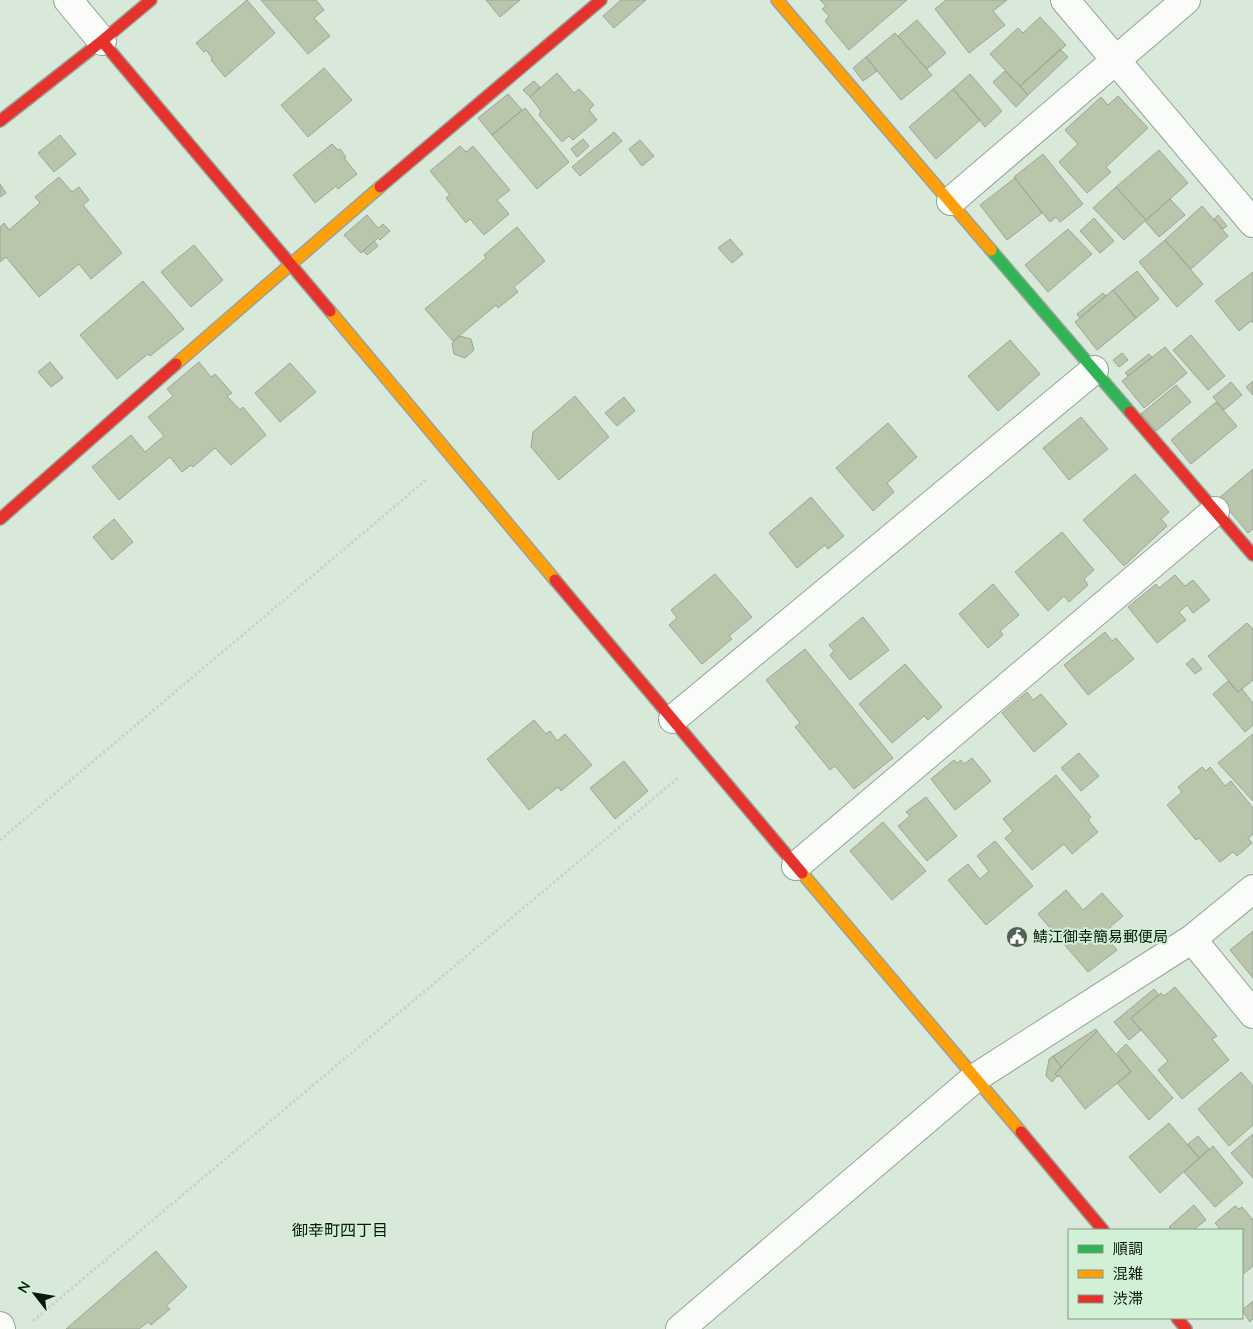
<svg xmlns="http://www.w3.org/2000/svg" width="1253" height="1329" font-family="'Nunito Sans','Noto Sans JP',sans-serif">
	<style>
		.building { fill: #b9c6ac; stroke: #9ba597 }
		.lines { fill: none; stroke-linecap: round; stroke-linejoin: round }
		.street-casing { stroke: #96a398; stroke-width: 30 }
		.fast-casing { stroke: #96a398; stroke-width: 14 }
		.slow-casing { stroke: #96a398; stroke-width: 14 }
		.jam-casing { stroke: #96a398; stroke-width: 14 }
		.path { stroke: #ccd0cc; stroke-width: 3; stroke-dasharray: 2.5 2.5; stroke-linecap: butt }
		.street { stroke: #f9fcf9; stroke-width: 28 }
		.fast { stroke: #30b455; stroke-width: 11 }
		.slow { stroke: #ff9f0a; stroke-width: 11 }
		.jam { stroke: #e5322d; stroke-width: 11 }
		.labels { text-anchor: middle; stroke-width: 4; stroke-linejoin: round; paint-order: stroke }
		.poi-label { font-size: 15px; fill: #0c170e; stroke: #d1f0d5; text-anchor: start }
		.neighbourhood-label { font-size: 16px; fill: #0c170e; stroke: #d1f0d5 }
	</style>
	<rect width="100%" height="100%" fill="#d8e9da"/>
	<path class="building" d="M247,0l28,33 -50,44 -14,-17 1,-2 -6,-8 -2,2 -8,-9z
		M261,0h55l8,10 -10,8 16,18 -22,18z
		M486,0h34l-20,17z
		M621,0h25l-32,28 -11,-12z
		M820,0h87l-58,50 -24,-29 4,-5 -7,-7 4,-3z
		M946,0h61l-14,11 12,14 -36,28 -34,-44z
		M1040,17l26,28 -46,41 -30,-32 28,-26 5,5z
		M917,20l29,33 -19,16 -29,-33z
		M895,33l37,42 -31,25 -35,-43z
		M1060,49l8,8 -40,38 -8,-9z
		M866,57l11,14 -14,10 -10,-13z
		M324,68l28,32 -44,37 -27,-32z
		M1005,71l23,24 -12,12 -23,-25z
		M557,73l17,20 5,-4 15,16 -5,5 8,10 -24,20 -4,-4 -7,6 -23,-27 2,-4 -11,-14z
		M970,74l32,37 -17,16 -32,-38z
		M534,81l6,6 -10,10 -7,-7z
		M953,89l27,31 -44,39 -27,-32z
		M508,94l14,16 -30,25 -14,-17z
		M1118,96l30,32 -42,39 5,5 -24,21 -28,-31 19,-18 -13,-14 36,-33 7,8z
		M525,108l44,54 -32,27 -45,-54z
		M614,132l8,9 -42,35 -8,-9z
		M60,135l16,19 -22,18 -16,-19z
		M583,139l6,7 -12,11 -6,-8z
		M640,140l14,16 -12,10 -13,-17z
		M332,144l6,6 2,-1 6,8 -2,1 13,16 -19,15 -2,-3 -21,17 -22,-28z
		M460,146l6,6 7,-6 37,44 -13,10 12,14 -25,21 -14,-16 -4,4 -20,-25 4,-3 -20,-24z
		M1159,150l29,33 -42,37 -30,-33z
		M1043,154l40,50 -23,18 -4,-5 -6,5 -36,-45z
		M59,177l13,15 7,-5 10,13 -6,5 39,48 -31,26 -12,-15 -40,33 -33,-40 -6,5v-35l4,-4 5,7 31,-27 -5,-6z
		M1015,178l27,35 -35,27 -27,-35z
		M0,184l6,9 -6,4z
		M1116,187l30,33 -22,20 -31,-32z
		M1170,199l15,16 -26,22 -14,-16z
		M1202,206l26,30 -37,33 -26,-29z
		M367,215l11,13 5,-4 7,7 -10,9 -2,-2 -17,15 -17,-18z
		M1218,215l9,11 -4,3 -9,-10z
		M1094,218l20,23 -14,12 -20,-22z
		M517,227l28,34 -31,26 4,5 -20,16 -2,-3 -43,36 -28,-32 61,-51 -2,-3z
		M1068,229l24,25 -44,38 -23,-27z
		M730,239l13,15 -11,9 -14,-15z
		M1165,240l38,44 -26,23 -38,-45z
		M374,241l4,5 -11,9 -4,-4z
		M194,245l29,35 -32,27 -30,-35z
		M1137,271l22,28 -23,19 -23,-28z
		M1253,272v51l-2,-2 -12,10 -24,-30z
		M143,281l41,48 -34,27 -2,-2 -31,25 -37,-44z
		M1113,290l23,28 -39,32 -22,-28z
		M1103,293l3,3 -26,22 -3,-4z
		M1191,335l34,41 -17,14 -35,-40z
		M460,336l11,3 3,11 -9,8 -11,-4 -2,-11z
		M1010,340l30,34 -42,37 -30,-35z
		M1165,347l22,26 -43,35 -22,-27z
		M1122,353l6,7 -9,7 -6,-7z
		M1149,354l3,3 -24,19 -3,-3z
		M50,362l13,16 -12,9 -13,-15z
		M199,362l12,15 4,-3 17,19 -5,3 13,14 3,-3 23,28 -35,30 -16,-17 -22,19 -2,-2 -9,7 -12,-15 -51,43 -27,-33 39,-32 14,17 19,-16 -16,-19 25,-21 -6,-7z
		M290,363l26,29 -36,30 -25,-29z
		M1253,381v14l-7,-8z
		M1231,382l11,13 -18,15 -11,-13z
		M1176,385l15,17 -35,29 -15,-17z
		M575,396l34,41 -50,43 -28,-33 2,-15z
		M624,397l11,14 -18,15 -12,-13z
		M1216,402l21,24 -46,38 -20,-24z
		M1081,417l27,32 -39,31 -26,-32z
		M888,423l29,34 -30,26 7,9 -21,19 -37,-43z
		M1253,469v60l-5,4 -29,-35z
		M1135,474l34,38 -8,7 6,7 -43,40 -41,-46z
		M811,497l33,39 -16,13 -3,-4 -28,23 -28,-35z
		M114,519l19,23 -21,18 -19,-23z
		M1062,532l32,38 -10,9 4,6 -19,17 -5,-6 -16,15 -33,-39z
		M715,574l37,43 -23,19 3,3 -30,25 -33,-39 8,-7 -6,-8z
		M1175,575l10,11 8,-6 17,20 -17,13 -6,-8 -8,7 7,8 -29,23 -29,-36 28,-23 3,4z
		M993,584l26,31 -19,16 3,4 -15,13 -29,-34z
		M863,617l26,33 -39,30 -20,-25 4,-4 -5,-6z
		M1247,623l6,6v51l-15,12 -30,-36z
		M1105,632l7,9 4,-3 18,21 -46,36 -24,-30z
		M805,649l88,109 -39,31 -19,-23 -5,4 -35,-43 5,-4 -34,-43z
		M1193,658l9,11 -7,5 -9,-10z
		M905,664l37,43 -14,13 -4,-4 -32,27 -33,-39z
		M1228,681l10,11 4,-3 11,14v22l-8,7 -32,-38z
		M1027,692l6,8 8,-6 26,30 -33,28 -32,-39z
		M534,720l12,14 4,-3 7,10 8,-7 27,31 -31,26 -3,-4 -29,23 -42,-51z
		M1253,734v67l-35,-38z
		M1079,753l20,23 -18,15 -20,-23z
		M972,758l19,23 -36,29 -24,-31 23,-19 3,3 4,-3 3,4z
		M624,761l24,30 -33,28 -25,-31z
		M1202,767l4,4 4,-4 15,19 6,-5 22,27v26l-5,4 4,5 -15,13 -4,-4 -13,10 -21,-24 -3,2 -29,-35 15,-13 -4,-5z
		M1056,775l35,42 -3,3 10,12 -26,22 -8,-10 -32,26 -27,-32 8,-7 -10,-12z
		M926,797l31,39 -30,25 -29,-35 12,-10 -4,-4z
		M883,822l43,49 -34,29 -42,-49z
		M995,841l38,45 -47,39 -38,-45 20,-16 12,15 9,-8 -12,-15z
		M1066,890l17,20 19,-17 21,23 -13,11 4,5 -7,7 10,11 -29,22 -50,-58z
		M1253,931v47l-23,-28z
		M1175,987l42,49 -5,3 17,21 -47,39 -24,-29 10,-9 -37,-43 30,-25 3,3z
		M1154,989l5,6 -28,23 10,12 -12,10 -15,-18z
		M1096,1029l1,2 -36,36 -8,-11z
		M1097,1031l34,41 -46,37 -26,-34 -1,2 -3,-3z
		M1126,1044l47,54 -24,22 -32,-37 14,-11 -14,-19z
		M1053,1056l8,11 -6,7 2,2 -5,6 -6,-6 3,-17z
		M1241,1072l12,14v39l-24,21 -31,-37z
		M1169,1123l30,35 -39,35 -31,-36z
		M1253,1134v44l-22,-25z
		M1198,1136l11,13 -10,9 -11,-14z
		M1213,1146l30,37 -28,24 -31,-35z
		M1194,1205l12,15 -13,10h-21l-3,-3z
		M1235,1206l4,3 3,-2 11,13v46l-11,9v-45h-25l2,-2 -4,-5z
		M156,1251l31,36 -21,19 4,3 -19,16 -3,-3 -9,7h-73z
		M1253,1301v18l-3,3 -8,-12z"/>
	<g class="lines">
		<g class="street-casing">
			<path id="street" d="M68,0l34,41
				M1065,0l188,223
				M951,201l235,-201
				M673,719l421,-349
				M796,866l419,-355
				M1192,939l61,75
				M0,1326l1,3
				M680,1329l295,-251 217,-139 61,-50"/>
		</g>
		<g class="fast-casing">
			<path id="fast" d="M991,250l139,162"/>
		</g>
		<g class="slow-casing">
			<path id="slow" d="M777,0l214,250
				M330,311l225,269
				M176,364l204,-177
				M802,873l219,259"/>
		</g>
		<g class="jam-casing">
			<path id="jam" d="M102,41l228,270
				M0,121l102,-80 49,-41
				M380,187l221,-187
				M1130,412l123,143
				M0,519l176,-155
				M555,580l247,293
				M1021,1132l82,98
				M1177,1318l9,11"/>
		</g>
		<path class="path" d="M0,840l427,-361
			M33,1321l646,-544"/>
		<use href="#street" class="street"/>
		<use href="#fast" class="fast"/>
		<use href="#slow" class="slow"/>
		<use href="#jam" class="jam"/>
	</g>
	<defs>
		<g id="civic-disc" transform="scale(1.125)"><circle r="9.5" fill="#536055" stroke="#d1f0d5"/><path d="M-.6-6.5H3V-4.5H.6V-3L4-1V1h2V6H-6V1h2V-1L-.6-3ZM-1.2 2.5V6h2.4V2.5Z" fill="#fff"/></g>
	</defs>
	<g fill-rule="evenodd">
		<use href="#civic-disc" x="1017" y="937"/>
	</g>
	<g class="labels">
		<g class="poi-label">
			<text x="1033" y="942">鯖江御幸簡易郵便局</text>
		</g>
		<g class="neighbourhood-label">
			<text x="340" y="1236">御幸町四丁目</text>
		</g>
	</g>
	<rect x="1068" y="1229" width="175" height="90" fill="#d1f0d5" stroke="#829985"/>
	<rect x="1078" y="1245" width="25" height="8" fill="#30b455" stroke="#829985"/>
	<text x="1113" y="1254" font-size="15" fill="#0c170e">順調</text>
	<rect x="1078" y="1270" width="25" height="8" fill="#ff9f0a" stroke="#829985"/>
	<text x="1113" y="1279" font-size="15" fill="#0c170e">混雑</text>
	<rect x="1078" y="1295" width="25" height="8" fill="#e5322d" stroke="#829985"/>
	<text x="1113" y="1304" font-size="15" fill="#0c170e">渋滞</text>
	<g transform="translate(35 1294) rotate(301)" stroke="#d1f0d5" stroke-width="4" paint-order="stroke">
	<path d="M0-4L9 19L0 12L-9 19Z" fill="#0c170e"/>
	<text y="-8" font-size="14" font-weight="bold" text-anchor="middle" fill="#0c170e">N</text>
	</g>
</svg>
